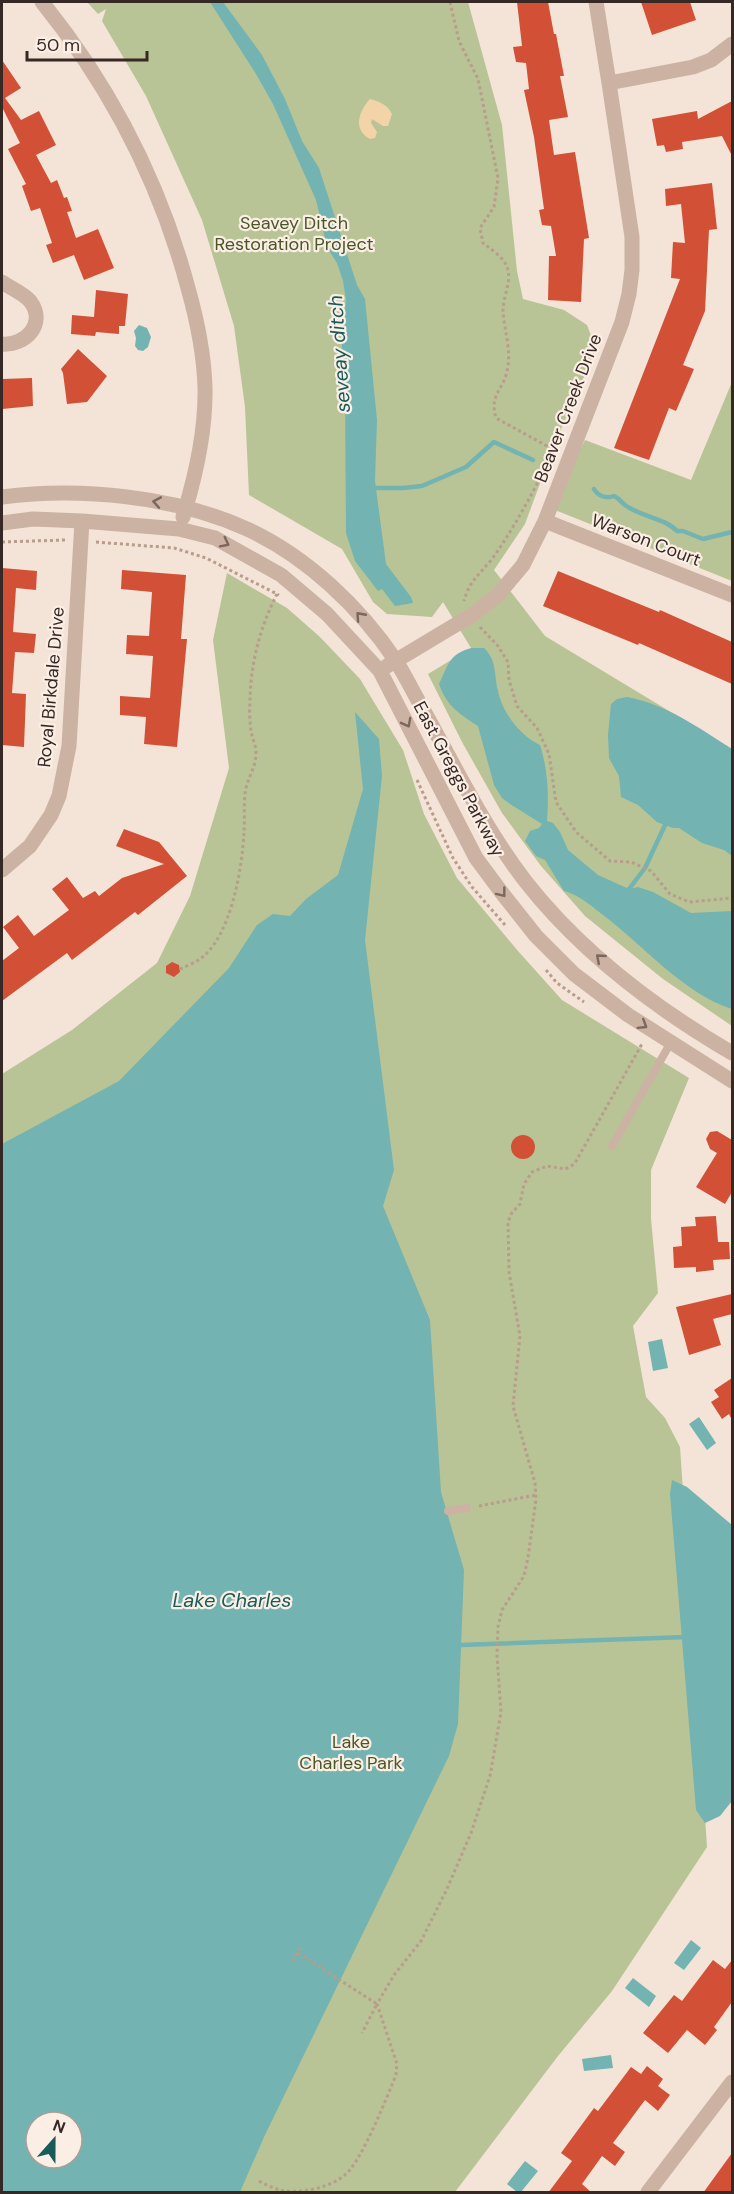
<svg xmlns="http://www.w3.org/2000/svg" width="734" height="2194" font-family="'DM Sans',sans-serif">
	<style>
		.green { fill: #b8c496; fill-rule: evenodd }
		.sand { fill: #f3d4a9 }
		.water { fill: #73b3b1; fill-rule: evenodd }
		.lines { fill: none; stroke-linecap: round; stroke-linejoin: round }
		.stream { stroke: #73b3b1; stroke-width: 4.5 }
		.building { fill: #d25036 }
		.path { stroke: #b89c8c; stroke-width: 3; stroke-dasharray: 3 3; stroke-linecap: butt }
		.service { stroke: #ccb2a2; stroke-width: 8 }
		.minor { stroke: #ccb2a2; stroke-width: 15 }
		.oneway { stroke: #7a675d }
		.labels { text-anchor: middle; stroke-width: 4.5; stroke-linejoin: round; paint-order: stroke }
		.park-label { font-size: 18px; fill: #495727; stroke: #fbeee4 }
		.street-label { font-size: 18px; fill: #362925; stroke: #fbeee4 }
		.water-label { font-size: 20px; font-style: italic; fill: #175c5b; stroke: #fbeee4 }
	</style>
	<rect width="100%" height="100%" fill="#f3e4d7"/>
	<path class="green" d="M87,2h381l34,123 15,146 6,28 41,11 23,15 9,24 -41,94 -30,81 -31,46 51,66 187,113v277l-69,-47 -78,-63 -44,-50 -39,-53 -40,-71 -34,-68 43,-26 -28,-46 -11,15 -45,-3 -14,-12 -31,-53 -93,-54 -4,-88 -11,-81 -32,-106 -56,-124 -44,-75 4,-12 -8,5z
		M732,382v199l-182,-73 35,-68 106,40z
		M227,573l60,35 33,29 40,42 43,71 21,64 33,64 61,73 44,49 127,78 -38,92v49l7,74 -25,33 13,71 19,21 15,29 27,400 -95,144 -54,65 -103,136h-453v-1118l70,-44 85,-67 33,-67 39,-128 -16,-128zM36,2122h36v36h-36z"/>
	<path class="sand" d="M370,99c10,3 17,5 22,15l-4,12h-5l-11,-7 -1,4 6,9 -2,6 -5,1c-17,-9 -12,-27 0,-40z"/>
	<path class="water" d="M210,2h13l39,53 23,44 17,42 17,27 38,117 8,14 12,121 -2,61 11,83 25,33 2,6 -18,3 -13,-17 -4,2 -23,-30 -9,-28 -1,-147 -4,-30 5,-56 -3,-19 -6,-18 -10,-16 -11,-47 -43,-96 -17,-30z
		M139,325l8,3 4,9 -3,10 -5,4 -5,-1 -3,-4 1,-8 -2,-7z
		M472,648h12c13,12 10,27 14,43 4,21 22,45 42,54 8,25 9,50 7,76l6,2 7,9 8,18 30,25 31,14 9,-2 15,5 38,21 41,-2v98c-48,-15 -89,-64 -129,-94 -13,-10 -24,-20 -39,-24l-19,-31 -9,-4 -11,-15 5,-10 9,-3 3,-4 -32,-20 -8,-6 -8,-13 -16,-59c-18,-12 -31,-19 -39,-42 9,-18 10,-31 33,-36z
		M627,697c39,7 72,31 105,52v107l-8,-6 -22,-7 -23,-15h-6l-16,-6 -19,-17 -17,-8 -2,-21 -10,-18 -1,-23 3,-31 6,-5z
		M355,712l24,27 3,37 -17,164 29,230 -11,36 47,114 11,172 23,78 -6,154 -9,32 -185,381 -24,55h-238v-1048l117,-63 110,-113 28,-43 16,-11 17,2 16,-17 32,-24 25,-86zM36,2122h36v36h-36z
		M662,1339l6,29 -15,3 -5,-29z
		M699,1417l17,26 -9,7 -18,-26z
		M672,1480l15,7 45,38v276l-12,15 -15,7 -9,-13 -26,-316z
		M691,1940l10,8 -17,22 -10,-7z
		M633,1978l23,18 -7,11 -24,-19z
		M611,2055l2,13 -29,3 -2,-12z
		M525,2161l13,10 -17,21h-4l-10,-8z"/>
	<g class="lines">
		<path class="stream" d="M373,488h30l19,-2 44,-19 28,-25 39,18
			M594,489c4,7 12,10 20,7 6,3 7,6 11,9 16,12 40,13 52,26h6l20,8 29,-7
			M629,889l16,-21 20,-43
			M461,1645l226,-8"/>
	</g>
	<path class="building" d="M517,2h31l6,32h2l8,42h-4l8,41 -19,3 5,35 21,-3 14,86 -5,1 -3,63 -33,-2 1,-44h7l-5,-30 -9,-1 -3,-15 5,-1 -10,-72 -10,-47 5,-1 -3,-26 -10,-1 -3,-15 9,-1z
		M641,2h49l6,18 -44,15z
		M2,60l19,28 -16,10 16,22 18,-9 17,34 -20,10 15,28 6,-3 7,18 3,-1 5,14 -5,1 9,26 22,-9 16,39 -30,12 -10,-25 -21,8 -7,-18 6,-2 -12,-35 -9,3 -9,-25 4,-2 -18,-35 12,-6 -18,-36z
		M732,101v55l-10,-20 -40,6 1,7 -17,3 -2,-7 -7,1 -5,-27 45,-8 1,8z
		M712,183l5,46 -8,1 -4,81 -22,54 11,4 -18,42 -7,-3 -20,52 -35,-12 66,-169 -9,-1 2,-36 12,1 -4,-39 -15,2 -1,-17z
		M96,290l32,4 -3,32h-6v8l-23,-2 -1,4 -24,-2 1,-19 22,2z
		M78,349l29,27 -20,26 -20,2 -4,-31 -2,-4z
		M32,378l1,28 -31,3v-30z
		M2,568l35,3 -1,19 -20,-2 -3,44 23,2 -2,19 -19,-1 -3,41 14,1 -2,53 -22,-2z
		M122,570l64,5 -5,64h6l-10,108 -33,-3 2,-27 -26,-2v-19l30,2 3,-42 -27,-2 1,-19 22,1 3,-44 -31,-3z
		M558,571l101,41 1,-2 72,32v42l-93,-41 -1,2 -95,-39z
		M124,829l35,13 28,34 -49,39 -3,-3 -63,48 -5,-7 -65,48v-40l17,-13 -16,-21 15,-12 16,21 35,-26 -17,-21 15,-12 16,21 12,-7 4,5 23,-18 42,-14 -48,-18z
		M172,962l7,3 1,7 -6,5 -8,-4v-7z
		M717,1131l15,9v52l-7,12 -29,-17 21,-34 -7,-4 -4,-10 4,-7z
		M511 1147a12 12 0 1 1 24 0a12 12 0 1 1-24 0Z
		M716,1216l2,26h11l1,17 -17,1 1,10 -18,2v-5l-22,1 -1,-21 9,-1 -1,-19 15,-1 -1,-9z
		M732,1294v20l-19,5 8,26 -32,10 -13,-48z
		M732,1378v42l-3,-6 -7,5 -11,-17 8,-5 -5,-7z
		M713,1960l12,9 7,-9v42l-18,25 3,3 -12,15 -18,-15 -19,23 -25,-20 31,-38 8,6z
		M647,2066l16,13 -5,7 12,9 -12,16 -13,-11 -32,43 12,9 -10,14 -13,-10 -20,28 10,9h-44l24,-32 -11,-8 33,-45 4,3 33,-44 10,7z
		M732,2153v40h-29z"/>
	<g class="lines">
		<path class="path" d="M450,2l9,39 19,38 20,99 -4,29 -14,21 3,15c9,7 22,15 25,27 3,12 -5,28 -5,41 1,19 9,40 4,60 -4,20 -18,23 -11,47l51,28c0,2 1,8 1,9 -2,19 -43,87 -56,104 -12,15 -23,22 -28,42
			M2,542l63,-2
			M96,542l78,6 32,10 73,37
			M480,627l18,19 10,16 1,18 8,26 20,22 12,26 7,48 20,30 34,29 21,1 20,9 19,23 19,8 43,-4
			M417,780l36,78 19,29 33,38
			M180,969c6,-3 14,-6 20,-10 31,-22 42,-90 44,-126 1,-14 -1,-31 2,-45 3,-12 10,-22 10,-35 0,-8 -4,-15 -5,-22 -1,-9 -2,-19 -1,-28 0,-38 10,-76 27,-109
			M546,970l11,13 27,19
			M479,1506l57,-11
			M298,1953l79,51 -15,29
			M293,1961l8,-16
			M259,2181c7,4 14,7 21,9 20,4 51,-2 66,-16 16,-14 41,-77 50,-99l1,-11 -20,-60 17,-29 27,-34 25,-50 25,-58 19,-57 11,-64 -4,-56 1,-29 4,-17 22,-34 4,-18 8,-59 -1,-16 -22,-77 7,-70 -11,-64 -1,-50 3,-8 9,-10 4,-20 8,-12 15,-6 18,3 5,-2 5,-4 68,-121"/>
		<path class="service" d="M612,1146l59,-104
			M448,1511l19,-3"/>
		<path class="minor" d="M42,2c68,84 118,181 146,286 9,32 16,66 17,99 1,45 -9,88 -22,130
			M596,2l13,81 84,-16 18,-7 21,-16
			M2,282c8,6 21,11 28,19 17,22 -4,45 -28,43
			M2,497c78,-10 173,-1 245,32 59,27 113,78 149,132 9,14 16,29 24,43 34,60 64,124 106,178 55,70 129,126 206,171
			M545,521l187,74
			M2,523l31,-4 49,2 97,8 36,9 66,37 46,39 53,57 96,187 26,35 34,43 38,38 54,41 104,66
			M387,666l85,-51 25,-19 26,-31 22,-44 77,-199 7,-28 3,-24v-33l-23,-154
			M2,870l28,-24 21,-31 8,-19 10,-50 13,-225
			M648,2192l84,-110"/>
	</g>
	<defs><path id="oneway-chevron" d="M-2-3.5L2.5 0L-2 3.5" fill="none" stroke-width="1.6" stroke-linecap="round" stroke-linejoin="round" transform="scale(1.5)"/></defs>
	<g class="oneway">
		<use href="#oneway-chevron" transform="translate(157 502) rotate(-170)"/>
		<use href="#oneway-chevron" transform="translate(225 543) rotate(27)"/>
		<use href="#oneway-chevron" transform="translate(360 616) rotate(-132)"/>
		<use href="#oneway-chevron" transform="translate(407 723) rotate(62)"/>
		<use href="#oneway-chevron" transform="translate(502 893) rotate(52)"/>
		<use href="#oneway-chevron" transform="translate(600 958) rotate(-139)"/>
		<use href="#oneway-chevron" transform="translate(643 1025) rotate(32)"/>
	</g>
	<g class="labels">
		<g class="park-label">
			<text x="294" y="229">Seavey Ditch<tspan x="294" dy="21">Restoration Project</tspan></text>
			<text x="351" y="1748">Lake<tspan x="351" dy="21">Charles Park</tspan></text>
		</g>
		<g class="street-label">
			<text transform="translate(568 408) rotate(-69)" y="6">Beaver Creek Drive</text>
			<text transform="translate(646 540) rotate(21)" y="6">Warson Court</text>
			<text transform="translate(51 687) rotate(-85)" y="6">Royal Birkdale Drive</text>
			<text transform="translate(459 779) rotate(62)" y="6">East Greggs Parkway</text>
		</g>
		<g class="water-label">
			<text transform="translate(339 354) rotate(-94)" y="7">seveay ditch</text>
			<text x="232" y="1607">Lake Charles</text>
		</g>
	</g>
	<rect width="734" height="2194" fill="none" stroke="#362925" stroke-width="6"/>
	<g transform="translate(54 2140) rotate(21)"><circle r="28" fill="#fbeee4" stroke="#ac9f98" stroke-width="1.5"/>
	<path d="M0-4.5L10 22L0 15L-10 22Z" fill="#175c5b"/>
	<text y="-9" font-size="16" font-weight="bold" text-anchor="middle" fill="#362925">N</text>
	</g>
	<path d="M27 51v9h120v-9" fill="none" stroke="#362925" stroke-width="3"/>
	<text x="36" y="51" font-size="18" fill="#362925" stroke="#fbeee4" stroke-width="4.5" paint-order="stroke">50 m</text>
</svg>
